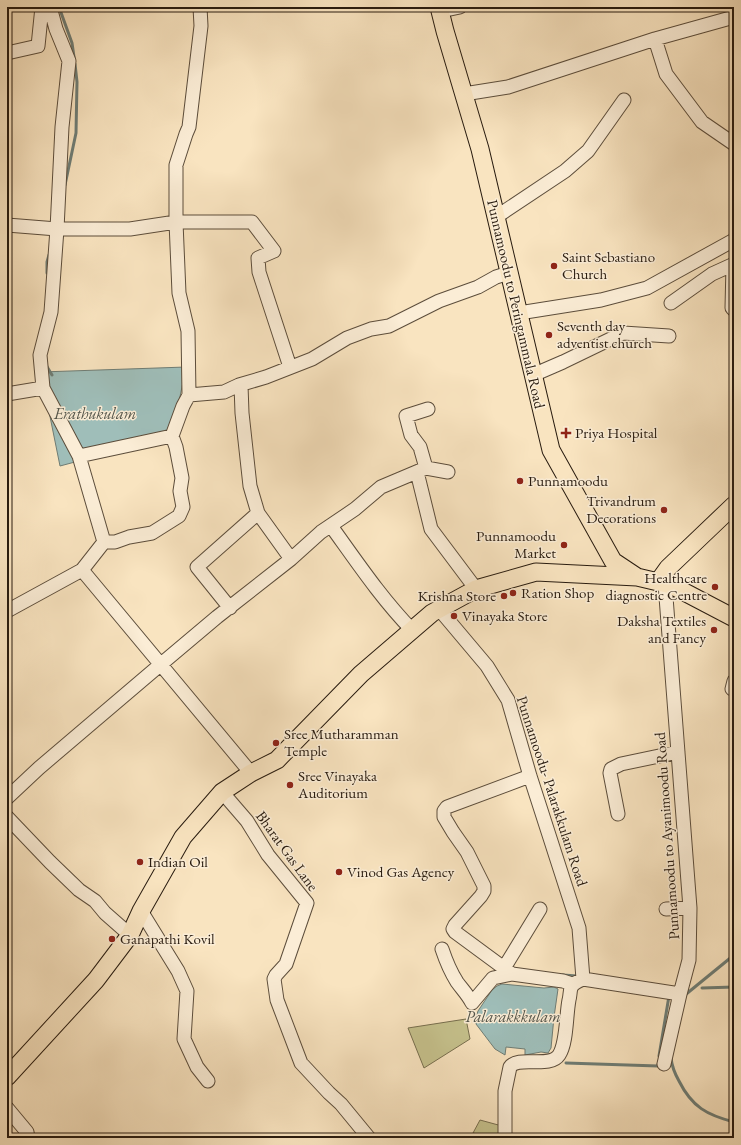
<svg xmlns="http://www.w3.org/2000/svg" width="741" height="1145" font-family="'EB Garamond',serif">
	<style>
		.green { fill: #c6c28d; stroke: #776e4e }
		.water { fill: #9fbeb9; stroke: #6f7d75 }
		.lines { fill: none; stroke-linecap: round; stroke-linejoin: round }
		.stream { stroke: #6f7d75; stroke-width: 3 }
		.minor-casing { stroke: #5c4d3b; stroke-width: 15 }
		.major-casing { stroke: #281b0f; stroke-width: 19 }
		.minor { stroke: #fbedd6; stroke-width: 13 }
		.major { stroke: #f9e4c0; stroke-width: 17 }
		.poi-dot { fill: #8f2418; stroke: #fbedd6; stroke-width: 1.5 }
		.labels { text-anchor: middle; stroke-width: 3; stroke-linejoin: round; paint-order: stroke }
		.poi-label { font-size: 15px; fill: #281b0f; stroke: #fbedd6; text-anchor: start }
		.street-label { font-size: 15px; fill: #281b0f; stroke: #fbedd6 }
		.water-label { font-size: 16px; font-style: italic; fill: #52544a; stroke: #fbedd6 }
	</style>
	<rect width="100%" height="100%" fill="#f9e4c0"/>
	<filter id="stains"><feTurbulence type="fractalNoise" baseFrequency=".005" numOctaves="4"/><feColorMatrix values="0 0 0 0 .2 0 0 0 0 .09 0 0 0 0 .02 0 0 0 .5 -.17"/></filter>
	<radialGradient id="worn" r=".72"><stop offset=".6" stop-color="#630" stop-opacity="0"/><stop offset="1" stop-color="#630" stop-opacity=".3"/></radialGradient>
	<path class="green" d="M466,1019l4,20 -46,29 -16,-40z
		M480,1120l22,6 -1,12h-9l-19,-5z"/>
	<path class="water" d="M186,367l-14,69 -112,30 -19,-94z
		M502,984l42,4 10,-1 4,2 -4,28 -3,31 -3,5 -7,-1 -16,3v-6l-19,-2 -1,8 -10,-6 -19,-25v-7l2,-6 14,-21 5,-4z"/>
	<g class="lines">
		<path class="stream" d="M59,7l13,36 2,14
			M65,185l11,-52 1,-51 -2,-18
			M47,273v-11l2,-7
			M46,365l6,10
			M563,975l14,1
			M702,988l32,-1
			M685,995l49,-40
			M659,1056l10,-60
			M671,1058c1,9 4,16 8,23 13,26 28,34 55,41
			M566,1063l92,3v-2"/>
		<g class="minor-casing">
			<path id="minor" d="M441,11l19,-4
				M655,39l11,35 36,48 32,22
				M7,53l31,-7 4,-39
				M464,94l44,-7 147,-48 79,-22
				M496,217l69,-46 23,-20 36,-51
				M7,225l50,4h73l46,-7h76l22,29 -16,7 1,14 31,95
				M733,265l-1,43 2,2
				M671,303l41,-29 22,-10
				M519,313l82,-13 46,-12 87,-48
				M533,375l30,-13 60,-29 46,3
				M7,394l36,-6 -3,-33 11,-43 6,-83 5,-102 7,-66 -13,-32 -6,-22
				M189,395l-1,-64 -9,-38 -3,-71v-57l10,-31 3,-7 12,-101 -1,-19
				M79,456l93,-20
				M426,468l22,4
				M417,472l14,57 45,60
				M331,526c26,36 50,72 81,104
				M104,542h11l14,-5 23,-4 27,-17 4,-9 -3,-16 2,-13 -6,-31 -4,-11 11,-30 6,-11 35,-3 15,-7 27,-8 46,-18 35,-21 24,-9 18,-3 50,-25 39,-14 18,-10 13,-4
				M291,559l30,-27 34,-23 26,-22 45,-19 -6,-21 -9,-12 -5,-19 22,-7
				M82,570l169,203
				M230,608l-33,-41 61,-54
				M439,609l48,57 21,34 22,76 49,152 4,51
				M7,611l75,-41 22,-28 -25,-86 -36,-68
				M732,689l2,-8
				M222,792l25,29 21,34 39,48 -21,61 -10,11 -2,4 3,21 24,63 28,30 12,11 28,34
				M7,798l32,-30 121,-103 57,-48 74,-58 -33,-46 -8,-27 -8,-73 -1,-28
				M618,814l-8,-41 1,-4 10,-5 57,-12
				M7,817l43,45 29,28 16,11 10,12 25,22
				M666,909l24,-1
				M141,911l37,60 9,20 -3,48 13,28 11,14
				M442,949c4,12 8,22 15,33 5,7 11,13 15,21l21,-25 5,-1 14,-3 51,7 6,2 2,4
				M504,968l36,-59
				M512,974l-57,-42 -2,-3 2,-4 26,-29 3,-5v-5l-17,-34 -14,-20 -9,-15v-6l3,-4 83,-31
				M664,1064l16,-70
				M7,1108l20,24 1,6
				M505,1138v-47l5,-24c8,-12 40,2 49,-12 8,-12 7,-40 10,-55 1,-3 1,-9 2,-12 2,-5 8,-7 12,-9l97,15 9,-34 1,-52 -25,-324"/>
		</g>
		<g class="major-casing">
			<path id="major" d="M439,7l6,24 35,118 71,301 62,111 24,16
				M658,582l10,-14 66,-63
				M7,1077l89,-97 34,-45 11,-24 42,-74 39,-45 29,-19 26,-13 84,-86 71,-61 44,-24 60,-17 101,5 34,8 63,33"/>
		</g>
		<use href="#minor" class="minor"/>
		<use href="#major" class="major"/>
	</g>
	<g class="poi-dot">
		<circle cx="554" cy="266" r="4"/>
		<circle cx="549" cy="335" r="4"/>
		<path d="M564 427h4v4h4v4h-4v4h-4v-4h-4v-4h4z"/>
		<circle cx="520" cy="481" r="4"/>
		<circle cx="664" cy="510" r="4"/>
		<circle cx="564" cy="545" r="4"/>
		<circle cx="715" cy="587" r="4"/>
		<circle cx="513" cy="593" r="4"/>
		<circle cx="504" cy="596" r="4"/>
		<circle cx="454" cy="616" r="4"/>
		<circle cx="714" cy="630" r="4"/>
		<circle cx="276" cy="743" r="4"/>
		<circle cx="290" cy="785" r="4"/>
		<circle cx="140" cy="862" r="4"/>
		<circle cx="339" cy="872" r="4"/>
		<circle cx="112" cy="939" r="4"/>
	</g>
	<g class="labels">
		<g class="poi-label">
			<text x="562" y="262">Saint Sebastiano<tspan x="562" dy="17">Church</tspan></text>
			<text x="557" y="331">Seventh day<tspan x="557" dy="17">adventist church</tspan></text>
			<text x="575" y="438">Priya Hospital</text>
			<text x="528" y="486">Punnamoodu</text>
			<text x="656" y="506" text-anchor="end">Trivandrum<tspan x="656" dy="17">Decorations</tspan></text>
			<text x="556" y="541" text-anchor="end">Punnamoodu<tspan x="556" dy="17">Market</tspan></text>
			<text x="707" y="583" text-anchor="end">Healthcare<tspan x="707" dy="17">diagnostic Centre</tspan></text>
			<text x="521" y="598">Ration Shop</text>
			<text x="496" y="601" text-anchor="end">Krishna Store</text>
			<text x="462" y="621">Vinayaka Store</text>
			<text x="706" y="626" text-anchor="end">Daksha Textiles<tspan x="706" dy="17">and Fancy</tspan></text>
			<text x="284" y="739">Sree Mutharamman<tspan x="284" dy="17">Temple</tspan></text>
			<text x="298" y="781">Sree Vinayaka<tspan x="298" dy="17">Auditorium</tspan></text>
			<text x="148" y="867">Indian Oil</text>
			<text x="347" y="877">Vinod Gas Agency</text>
			<text x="120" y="944">Ganapathi Kovil</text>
		</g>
		<g class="street-label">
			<text transform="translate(516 304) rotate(77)" y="5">Punnamoodu to Peringammala Road</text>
			<text transform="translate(552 791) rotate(72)" y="5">Punnamoodu- Palarakkulam Road</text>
			<text transform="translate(667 836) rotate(-94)" y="5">Punnamoodu to Ayanimoodu Road</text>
			<text transform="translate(287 851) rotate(54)" y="5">Bharat Gas Lane</text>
		</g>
		<g class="water-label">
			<text x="95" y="419">Erathukulam</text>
			<text x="513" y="1022">Palarakkkulam</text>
		</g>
	</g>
	<rect width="741" height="1145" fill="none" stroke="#f9e4c0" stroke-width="24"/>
	<rect x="8" y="8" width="725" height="1129" fill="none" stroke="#281b0f" stroke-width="2"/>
	<rect x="12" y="12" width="717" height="1121" fill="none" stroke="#281b0f"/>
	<rect width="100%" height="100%" filter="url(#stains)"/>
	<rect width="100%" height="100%" fill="url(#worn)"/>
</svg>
